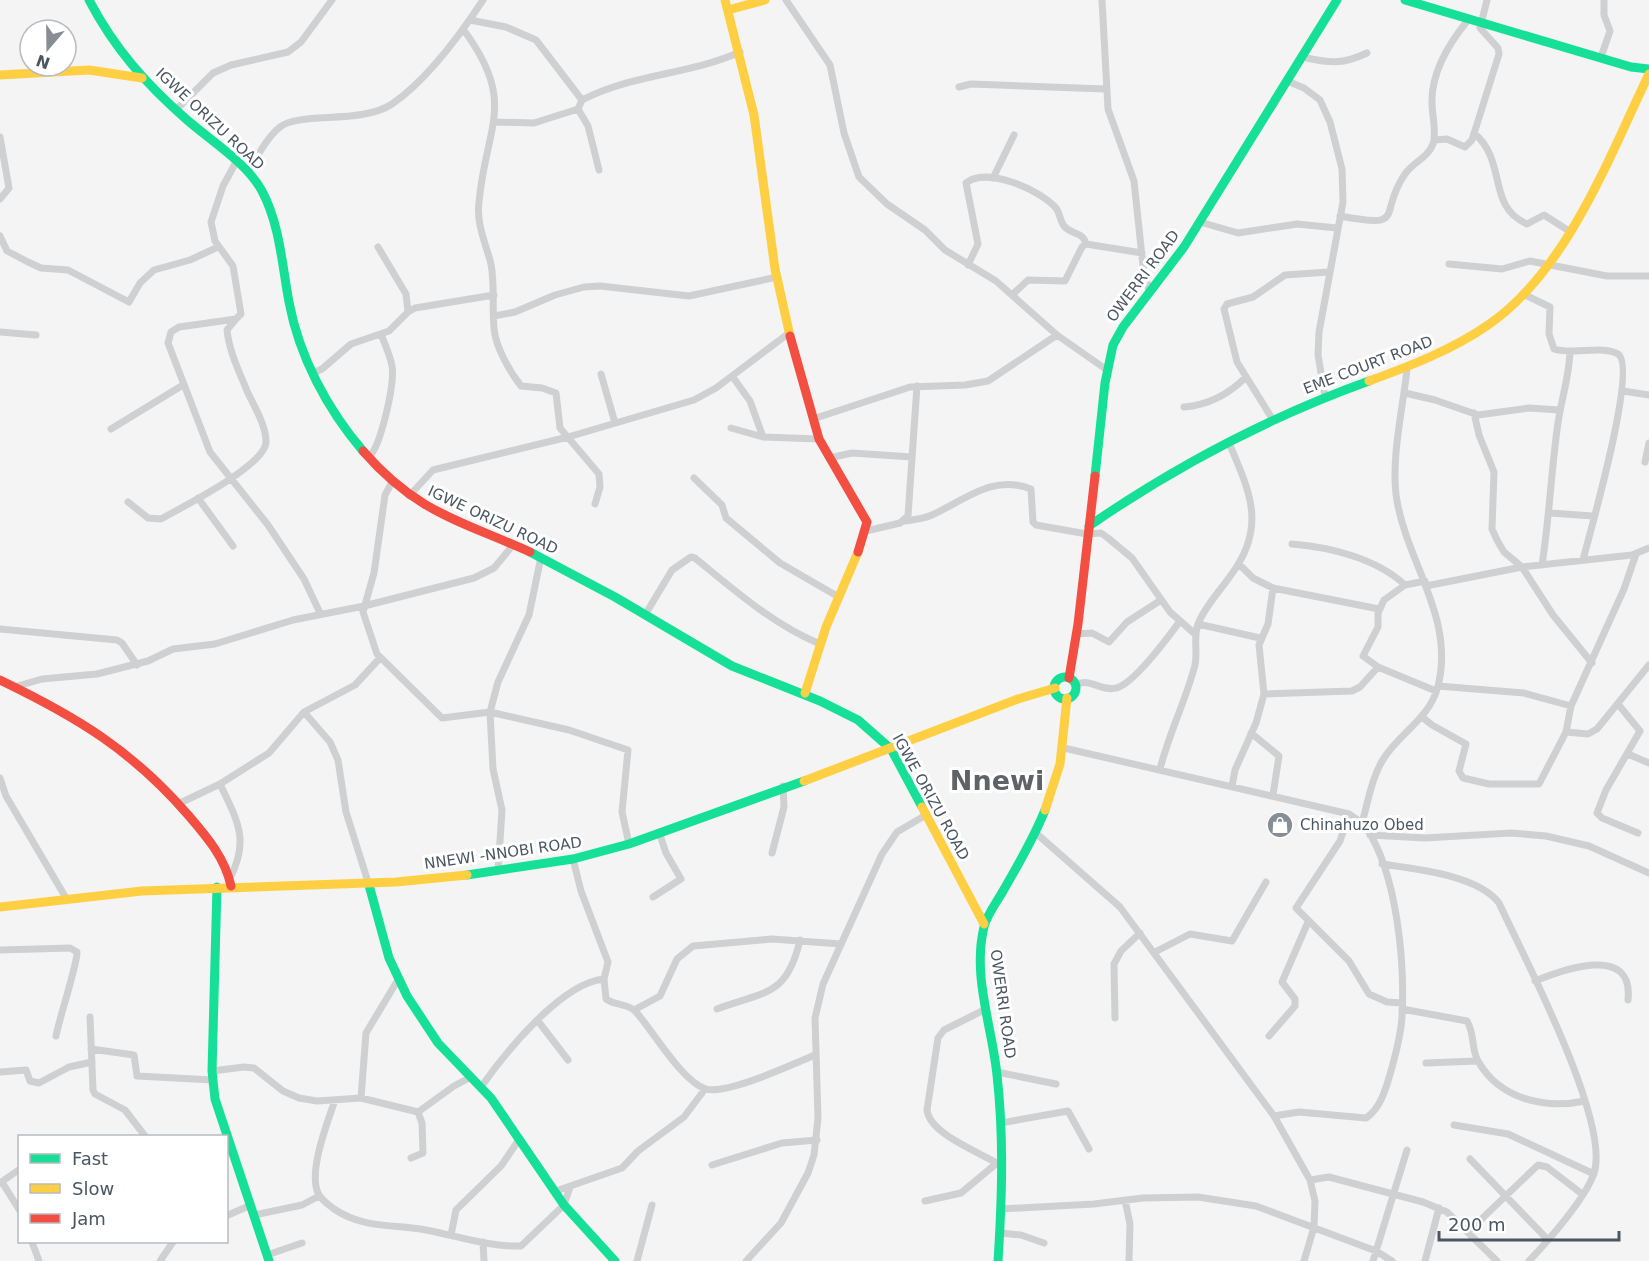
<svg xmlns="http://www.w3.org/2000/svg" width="1649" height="1261" font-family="'DejaVu Sans',sans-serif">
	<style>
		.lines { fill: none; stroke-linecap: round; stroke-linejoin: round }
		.street { stroke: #ced0d2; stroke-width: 7 }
		.fast { stroke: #16e098; stroke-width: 9 }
		.slow { stroke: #ffcf43; stroke-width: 9 }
		.jam { stroke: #f24e42; stroke-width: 9 }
		.labels { text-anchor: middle; stroke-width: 6; stroke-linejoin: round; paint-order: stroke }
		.street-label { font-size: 15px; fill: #4a5661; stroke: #fff }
		.poi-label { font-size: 15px; fill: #4a5661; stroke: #fff; text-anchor: start }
		.town-label { font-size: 27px; font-weight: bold; fill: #5f6368; stroke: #fff }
	</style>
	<rect width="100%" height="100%" fill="#f4f4f4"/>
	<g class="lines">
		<path class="street" d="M786,0l44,65 14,68 15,44 28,27 38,26 20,20 51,31 61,54 50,35
			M1102,0l6,109 26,72 9,85 6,25
			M470,20l36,7 30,13 46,60
			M463,29c55,74 23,96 16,173 -3,22 7,42 12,62 4,22 1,43 3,64 1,18 16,44 27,58l21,2 14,5 4,35 39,46 1,13 -5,17
			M1302,57c27,6 40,8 65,-4
			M1601,57l9,-26 -6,-16v-15
			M1287,81l17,7 16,12 10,22 12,47 1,33 -24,130 -1,23 7,42
			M959,87l12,-3 134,5
			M177,109l36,-36 18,-8 57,-13 13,-10 31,-42
			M495,122l39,1 44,-14
			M1474,133c34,29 12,73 53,91l17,-9 25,16
			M0,137l9,51 -9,11
			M1434,140l13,-1 18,8 7,-7 27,-86 -1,-6 -18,-20 7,-28
			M236,162l-13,24 -12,36 4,19 18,25 8,48 -5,5 -57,8 -8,5 -3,11 42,109 58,73 36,54 16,34
			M599,170l-11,-44 -10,-17 4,-9c49,-26 107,-25 158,-48
			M248,172c9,-14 18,-34 32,-45 21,-16 80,-2 112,-23 35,-24 68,-69 91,-104
			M993,178l21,-43
			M1340,216c69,13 37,-2 65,-42 8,-12 23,-16 28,-30 4,-11 -1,-29 -1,-41 -1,-30 18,-61 36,-83
			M1200,222l38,11 59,-9 40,4
			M0,236l7,15 21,11 13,6 27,2 61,32 11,-19 14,-13 36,-10 28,-13
			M378,247l28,47 2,18
			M1449,264l53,5 28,-8 77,15h42
			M968,265l10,-21 -12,-61c20,-17 74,7 89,24 6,6 4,15 11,21 8,7 17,4 20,16
			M1013,294l15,-14 37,1 17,-34 4,-3 56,9
			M1523,294l27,13 -1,27 5,15c18,6 50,-4 64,5 20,13 -28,178 -35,206
			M494,316l21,-4 40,-17 29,-8 16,-1 89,10 88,-19
			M0,332l36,3
			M313,373l9,-4 29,-25 38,-13 19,-19 7,-4 79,-13
			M601,374l14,49
			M732,376l18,25 13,36
			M1623,391l26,4
			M1405,393l30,7 43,15 51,-7 30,2
			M1184,407c25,-2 44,-12 62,-30
			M1474,413l5,22 15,37 -2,57 5,11 7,12 18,15 31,48 39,48
			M813,419l97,-32 55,-2 23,-4 69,-46
			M1273,420l-36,-58 -13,-53 3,-5 26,-7 32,-22 44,-3
			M731,428l32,9 56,2
			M111,429l72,-44
			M369,457c12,-11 26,-74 23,-91 -2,-11 -7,-21 -11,-32
			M829,458l23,-5 60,4
			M1645,462l4,-19
			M694,478l28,27 4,13 54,45 57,33
			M392,482l-7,13 -11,78 -11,39 14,42 65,64 48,-6 79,18 59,20 -6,62 7,32
			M409,496l24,-26 135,-33 126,-37 22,-12 73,-55
			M198,498l35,48
			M128,502l20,16 13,1c21,-12 104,-53 105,-77 0,-17 -12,-36 -19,-51 -8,-20 -18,-40 -20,-61l9,-11
			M1550,513l43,3
			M904,521c9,-1 19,-2 28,-6 33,-15 61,-41 99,-26l2,33 3,3 51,9 14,-1 7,5 24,20 38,54 25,22
			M866,531l34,-8 8,-7 9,-130
			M1292,544c37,3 84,14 113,41
			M1239,564l14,14 20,10 106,21
			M1542,565c7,-45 9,-90 15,-135 3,-27 12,-51 13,-78
			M1425,581l-20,4 -21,15 -6,13v14l-15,29 15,11 58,24
			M1426,586l96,-19 110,-12 17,-7
			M645,615l27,-45 19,-13 4,1c39,32 79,67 125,86
			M1198,624l62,14
			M0,629l117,11 5,3 15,22
			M1076,634l16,-1 17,9 18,-20 34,-22
			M1076,685c13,-8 26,7 40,3 18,-4 53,-52 64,-67
			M1438,686l86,7 47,13
			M14,687l28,-8 55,-5 51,-13 25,-12 42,-5 78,-24 71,-14 110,-28 20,-10 19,-23
			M1264,694l88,-3 8,-4 18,-20
			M1618,704l22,27 -34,59 -9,23 5,5 36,15
			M304,712l26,30 8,18 8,52 23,73
			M1422,717l10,8 34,19 -7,27 4,7 26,6h50l27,-52 5,-26 53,-117 12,-35
			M1566,732l22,2 9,-5 52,-64
			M1251,733l28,23 -6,39
			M1064,748l285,66c6,4 13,8 18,15 30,46 38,133 35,188 -1,18 -6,36 -11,54 -5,17 -10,37 -25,47l-67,-6 -25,4
			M1628,754l21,9
			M1160,769c9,-36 26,-69 35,-104 3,-14 -2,-27 3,-41 7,-18 22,-33 33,-49 36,-48 19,-83 -2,-132
			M0,778l6,18 60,102
			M220,784c17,36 30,56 10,94
			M1232,786l3,-16 21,-47 8,-29 -5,-49 9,-21 5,-36
			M178,804l42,-20 49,-31 35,-41 51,-27 25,-27
			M1349,814l-9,27 -44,67 53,53 20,33 18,8 15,1
			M1362,823c6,-21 10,-47 22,-65 17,-26 46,-40 54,-72 17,-67 -30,-122 -41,-185 -7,-40 6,-92 10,-132
			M1037,834l83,73 154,209 36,64 5,21 -1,26 -10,34
			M1370,835l55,3 86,-5 35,3 43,10 60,27
			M772,853l12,-46 -1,-21
			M573,859l8,32 27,71 -4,17 2,20c9,7 21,4 29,12 17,18 47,71 71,78 21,6 87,-25 109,-34
			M1382,864c34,5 96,11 117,39 24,52 112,219 95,270 -8,25 -46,68 -65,88
			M498,871l4,-61 -9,-41 -3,-57 8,-30 31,-67 12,-58
			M653,897l28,-18 -15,-26 -7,-21
			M0,950l70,-2 7,4c1,10 -18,67 -21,84
			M1155,952l35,-18 42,7 34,-59
			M1535,981c27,-11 99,-38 93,19
			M717,1009c49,-18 70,-13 83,-69
			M986,1009l-42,21 -6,8 -11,72c3,25 55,43 75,56
			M1402,1009l65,12c8,13 4,28 11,40 22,39 68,48 107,40
			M634,1010l26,-14 17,-37 16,-13 79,-7 69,5
			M90,1017l3,73 2,4 30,16 20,26
			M1115,1018l-1,-54 7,-13 19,-18
			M538,1021l30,39
			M1269,1036l26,-30v-7l-13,-17 26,-60
			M91,1049l43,6 3,21 76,4
			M1426,1063l51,-2
			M212,1071l32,-4 10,1 29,23 16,7 18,3 44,-3 57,14 36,-26 17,-9
			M0,1072l26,-2 4,11 9,2 30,-16 23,-5
			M997,1072l59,12
			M481,1087c24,-34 80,-104 123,-108
			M361,1098l5,-65 33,-55
			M335,1100c-7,21 -27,71 -17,93 3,7 10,11 16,16 30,20 59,15 92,21 31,6 63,17 95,16l43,-41 6,-18
			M1001,1123l67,-12 21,38
			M1454,1125l54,9 86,40
			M411,1158l12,-5 -1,-30 -4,-11
			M1470,1159l78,81
			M712,1165l70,-22 35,-3
			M1310,1180l19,-3 94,25 24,10 50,49
			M2,1182l18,29
			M0,1183l20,-14
			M556,1191l66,-23 16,-17 46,-34 21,-28
			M1125,1200l5,24 -1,37
			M925,1201l36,-8 36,-30
			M1001,1209l93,-5 49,-6 55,-1 58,9 120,45 16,10
			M254,1215l48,-10 17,-9
			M226,1216l25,-11
			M1468,1232l70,-67 9,2 35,27
			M1000,1233l21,2 23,8
			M451,1235l5,-25 45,-44 17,-25
			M32,1242l7,19
			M483,1242l1,19
			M267,1255l35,-12
			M160,1261l13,-19
			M637,1261l15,-56
			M746,1261l35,-38 27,-50 6,-18 4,-37 -3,-100 8,-34 59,-130 15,-22 29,-17
			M1373,1261l34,-111
			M1425,1261l14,-53"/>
		<path class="fast" d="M89,0c25,48 57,84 97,119 25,22 60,43 76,72 18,34 20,74 27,111 10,54 38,107 74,149
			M1405,0l226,67 18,2
			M1095,476l10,-93 8,-38 10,-18 61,-80 153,-247
			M1089,526c87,-60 180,-109 280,-145
			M530,552l85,45 117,69 88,35 38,19 33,29 31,58
			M1054 688a11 11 0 1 1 22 0a11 11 0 1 1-22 0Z
			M467,875l106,-16 56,-15 175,-63
			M369,885l20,73 18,38 31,47 53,55 73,107 51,56
			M217,887l-5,184 3,28 54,162
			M998,1261c4,-62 6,-124 -1,-186 -5,-49 -25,-99 -13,-148 3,-13 13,-25 19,-36 15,-26 31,-53 42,-81"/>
		<path class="slow" d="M725,0l29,115 21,154 15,67
			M728,10l37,-10
			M0,75l89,-5 53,8
			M1369,381c41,-15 83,-31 119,-56 79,-54 121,-168 161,-251
			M805,693l21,-66 32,-75
			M804,781l214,-82 37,-11
			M922,807l62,117
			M1045,810l15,-46 7,-66
			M0,907l142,-16 254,-9 71,-7"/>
		<path class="jam" d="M790,336l29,103 48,83 -9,30
			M363,451c54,62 96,69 167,101
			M1069,678l9,-54 17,-148
			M0,680c77,37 132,70 189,136 18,21 36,42 42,70"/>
	</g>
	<defs>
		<g id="shop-disc" transform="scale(1.35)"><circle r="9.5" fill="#868d94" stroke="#fff"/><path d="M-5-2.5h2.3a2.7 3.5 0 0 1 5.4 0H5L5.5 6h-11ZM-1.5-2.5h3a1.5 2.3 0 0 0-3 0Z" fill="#fff"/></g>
	</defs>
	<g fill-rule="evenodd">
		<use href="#shop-disc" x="1280" y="825"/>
	</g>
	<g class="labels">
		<g class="street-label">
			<text transform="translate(210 119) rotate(43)" y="5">IGWE ORIZU ROAD</text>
			<text transform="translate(1143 276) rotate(-53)" y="5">OWERRI ROAD</text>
			<text transform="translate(1368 365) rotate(-21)" y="5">EME COURT ROAD</text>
			<text transform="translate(493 520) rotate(25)" y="5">IGWE ORIZU ROAD</text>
			<text transform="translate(931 797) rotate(61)" y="5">IGWE ORIZU ROAD</text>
			<text transform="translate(503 853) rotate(-8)" y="5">NNEWI -NNOBI ROAD</text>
			<text transform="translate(1003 1004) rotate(82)" y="5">OWERRI ROAD</text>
		</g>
		<g class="poi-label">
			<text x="1300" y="830">Chinahuzo Obed</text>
		</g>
		<g class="town-label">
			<text x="997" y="790">Nnewi</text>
		</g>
	</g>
	<rect x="18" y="1135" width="210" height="108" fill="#ffffff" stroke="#b7bbc0" stroke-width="1.5"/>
	<rect x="30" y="1154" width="30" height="9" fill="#16e098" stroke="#b7bbc0" stroke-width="1.5"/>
	<text x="72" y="1165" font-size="18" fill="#4a5661">Fast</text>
	<rect x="30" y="1184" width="30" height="9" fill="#ffcf43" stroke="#b7bbc0" stroke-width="1.5"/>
	<text x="72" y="1195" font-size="18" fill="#4a5661">Slow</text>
	<rect x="30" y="1214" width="30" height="9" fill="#f24e42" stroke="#b7bbc0" stroke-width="1.5"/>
	<text x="72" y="1225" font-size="18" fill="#4a5661">Jam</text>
	<g transform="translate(48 48) rotate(200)"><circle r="28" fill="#ffffff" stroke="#b7bbc0" stroke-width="1.5"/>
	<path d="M0-4.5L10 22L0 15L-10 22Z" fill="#868d94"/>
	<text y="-9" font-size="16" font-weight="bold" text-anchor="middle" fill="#4a5661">N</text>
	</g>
	<path d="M1439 1231v9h180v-9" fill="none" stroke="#4a5661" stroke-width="3"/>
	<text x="1448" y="1231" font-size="18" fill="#4a5661" stroke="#ffffff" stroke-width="4.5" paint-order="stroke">200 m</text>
</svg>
